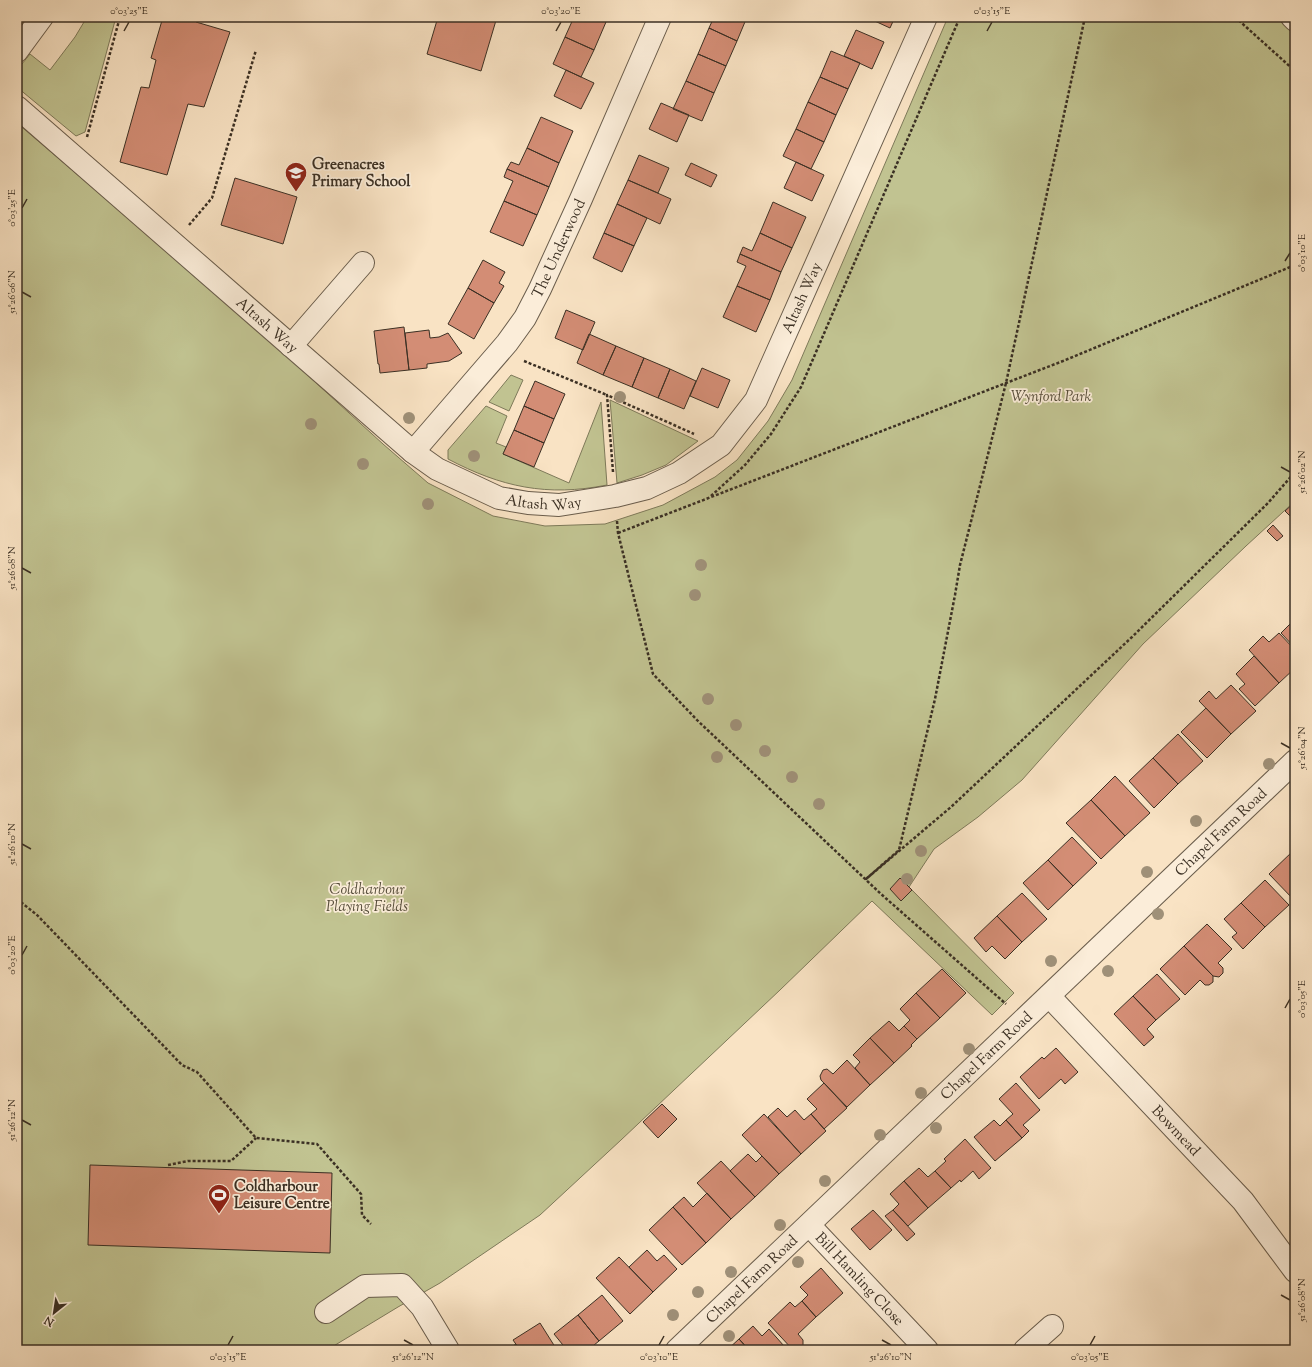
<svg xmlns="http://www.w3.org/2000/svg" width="1312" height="1367" font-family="'Sorts Mill Goudy',serif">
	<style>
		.green { fill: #c1c391; stroke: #7e7a5a }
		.building { fill: #d38d75; stroke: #3b3024 }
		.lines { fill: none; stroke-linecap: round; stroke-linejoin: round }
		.minor-casing { stroke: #6a5d4c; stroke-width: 24 }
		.path { stroke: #3b3024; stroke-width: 2.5; stroke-dasharray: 3 2; stroke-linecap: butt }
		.minor { stroke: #fbedd9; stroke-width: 22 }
		.tree { fill: #9f9078 }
		.ticks { fill: none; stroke: #3b3024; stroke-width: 1.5 }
		.labels { text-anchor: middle; stroke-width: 3.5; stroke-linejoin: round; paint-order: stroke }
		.poi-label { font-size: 15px; font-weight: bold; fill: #3b3024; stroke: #fbedd9; text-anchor: start }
		.street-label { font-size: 15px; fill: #3b3024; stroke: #fbedd9 }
		.park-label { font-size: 15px; font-style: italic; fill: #564d3a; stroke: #fbedd9 }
		.neatline { fill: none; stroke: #3b3024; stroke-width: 1.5 }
		.ticks-label { font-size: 10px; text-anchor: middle; fill: #3b3024 }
	</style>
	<rect width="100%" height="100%" fill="#f9e3c4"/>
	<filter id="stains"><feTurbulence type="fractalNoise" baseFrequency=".005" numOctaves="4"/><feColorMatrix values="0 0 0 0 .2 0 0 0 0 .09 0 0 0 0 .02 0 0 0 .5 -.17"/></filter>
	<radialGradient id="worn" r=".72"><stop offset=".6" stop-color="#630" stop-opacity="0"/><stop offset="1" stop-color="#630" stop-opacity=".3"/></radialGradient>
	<path class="green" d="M87,17h29l-31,115 -9,4 -58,-48c-5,-17 2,-21 12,-34l20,16 25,-33z
		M948,17h328l19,17v467l-49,45 -103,98 -121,136 -44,37 -44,32 -25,38 105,106 -22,22 -120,-114 -92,89 -159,150 -81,75 -100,68 -42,24 -71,43h-310v-1227l218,186 148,135 45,39 65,33 52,10 60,-2 58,-19 52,-28 22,-17 31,-39 24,-41z
		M511,375l12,5 -14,31 -20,-9z
		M610,400l88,41 -32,24 -24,10 -25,8z
		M601,402l6,83c-60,12 -106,2 -159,-26v-9l38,-44 21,10 -11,27 10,4 -3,7 66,29z"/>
	<path class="building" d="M163,17h35l-2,5 34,10 -26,75 -16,-3 -21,71 -47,-13 21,-75 8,1 7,-28 -5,-2z
		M438,17h59l-16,54 -54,-17z
		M574,17h20l12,5 -12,28 -29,-13z
		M594,17h14l-2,5z
		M714,17h33l-10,24 -28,-13z
		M866,17h29l-5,11z
		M709,28l28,13 -11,25 -28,-12z
		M856,30l28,12 -12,27 -28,-13z
		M565,37l29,13 -13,27 -28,-13z
		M831,51l29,12 -12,26 -28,-12z
		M698,54l28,12 -12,27 -28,-12z
		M566,70l28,13 -13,26 -27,-13z
		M820,77l28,12 -12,26 -28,-13z
		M686,81l28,12 -12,28 -29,-12z
		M808,102l28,13 -12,27 -28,-13z
		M661,103l28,12 -12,27 -28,-13z
		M541,117l32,14 -14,32 -32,-15z
		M796,129l28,13 -13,27 -28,-13z
		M527,148l32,15 -10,24 -42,-18 4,-7 8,3z
		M639,155l30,13 -11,25 -30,-13z
		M796,162l28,13 -12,26 -28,-13z
		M691,163l26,12 -6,12 -26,-12z
		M507,169l42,18 -12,28 -33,-14 9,-20 -9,-4z
		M235,178l62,19 -14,47 -62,-19z
		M628,180l43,19 -11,25 -43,-20z
		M504,201l33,14 -14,31 -33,-14z
		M773,202l33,15 -14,31 -32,-15z
		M617,204l30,14 -13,28 -30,-13z
		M604,233l30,13 -12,26 -29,-14z
		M760,233l32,15 -11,24 -41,-18 3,-7 9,4z
		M740,254l41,18 -11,28 -33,-14 9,-20 -9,-4z
		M483,260l22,12 -6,11 5,3 -10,17 -26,-15z
		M737,286l33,14 -14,32 -33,-15z
		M468,288l26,15 -20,36 -26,-15z
		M566,310l29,12 -12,28 -28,-12z
		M404,327l5,43 -29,3 -1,-9h-1l-4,-33z
		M429,330l1,8 9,-1 9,-4 14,20 -13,8 -22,3v4l-18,2 -4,-37z
		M589,334l27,12 -13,29 -26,-12z
		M616,346l28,12 -12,29 -29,-12z
		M644,358l26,11 -12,29 -26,-11z
		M702,368l28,12 -12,28 -28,-12z
		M670,369l26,12 -12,28 -26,-11z
		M535,381l30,13 -11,25 -30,-13z
		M524,406l30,13 -10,24 -30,-13z
		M514,430l30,13 -10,24 -31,-13z
		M1295,502v15l-2,2 -8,-8z
		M1273,525l10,11 -6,5 -10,-10z
		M1295,619v29l-14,-15z
		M1279,633l16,17v18l-16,15 -30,-33 14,-14 6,6z
		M1254,656l25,27 -24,23 -16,-17 6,-5 -9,-10z
		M1231,685l25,26 -25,23 -32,-33 10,-10 7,8z
		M1206,708l25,26 -24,24 -26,-26z
		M1178,734l25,27 -25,23 -25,-26z
		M1153,758l25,26 -24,24 -25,-27z
		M1115,776l35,37 -25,23 -34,-36z
		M1091,800l34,36 -24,23 -35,-36z
		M1072,837l25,26 -24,23 -25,-26z
		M1293,851l2,1v46l-1,2 -25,-26z
		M1048,860l25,26 -25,24 -25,-27z
		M900,878l12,12 -11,11 -11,-12z
		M1265,880l24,25 -24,22 -24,-24z
		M1022,893l25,26 -25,23 -25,-26z
		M1241,903l24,24 -22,22 -11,-12 5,-4 -13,-14z
		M997,916l25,26 -17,17 -13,-13 -6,6 -12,-14z
		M1207,924l25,25 -14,14 5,5v5l-4,4 -6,-1 -29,-30z
		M1184,946l29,30v6l-4,3h-4l-5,-5 -15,15 -25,-26z
		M942,969l24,24 -26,25 -24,-25z
		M1157,974l23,25 -24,21 -23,-24z
		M916,993l24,25 -23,21 -13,-13 6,-6 -10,-11z
		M1133,996l23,24 -9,9 7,8 -10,9 -30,-32z
		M889,1021l10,10 5,-5 13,13 -6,6 1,1 -18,17 -24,-25z
		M870,1038l24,25 -24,22 -15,-17 5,-6 -7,-7z
		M1056,1048l22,24 -13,12 -4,-5 -22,20 -19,-22 22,-20 2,2z
		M847,1060l23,25 -23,22 -26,-27 -1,-4 3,-6 4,-1 6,5z
		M824,1083l23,25 -23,21 -13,-15 6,-5 -10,-10z
		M1016,1083l24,27 -17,15 6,6 -7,7 -16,-18 7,-6 -14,-15z
		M662,1104l15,15 -19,19 -15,-16z
		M778,1108l9,9 8,-7 9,10 7,-6 15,17 -25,23 -33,-37z
		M764,1114l37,40 -22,20 -37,-39z
		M994,1120l6,6 6,-6 16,18 -27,23 -21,-24z
		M965,1139l26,29 -12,11 -6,-8 -12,11 -1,-2 -9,8 -16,-17 11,-10 -2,-2z
		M748,1154l8,8 6,-6 17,18 -24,23 -25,-26z
		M721,1161l34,36 -24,22 -34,-36z
		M90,1165l242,8 -2,80 -242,-8z
		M919,1168l9,9 7,-6 16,17 -23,20 -24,-27z
		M904,1181l24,27 -20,18 -15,-16 6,-6 -9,-10z
		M707,1193l24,26 -25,24 -33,-36 11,-10 9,10z
		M673,1207l33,36 -24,22 -33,-35z
		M873,1210l19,20 -22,20 -19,-21z
		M893,1210l22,24 -8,7 -22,-25z
		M647,1250l10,11 7,-6 13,14 -24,23 -24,-25z
		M619,1257l34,35 -23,22 -34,-36z
		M821,1268l22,25 -27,24 -14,-16 6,-6 -8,-8z
		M602,1295l21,26 -24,20 -21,-26z
		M802,1301l14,16 -18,17 5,6v5l-6,5h-4l-25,-27 22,-21 5,5z
		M578,1315l21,26 -11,9h-21l-13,-16z
		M540,1323l17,27h-37l-7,-10z
		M753,1326l9,10 7,-7 15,17 -4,4h-31l-10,-11z
		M739,1339l10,11h-22z
		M516,1344l4,6h-14z"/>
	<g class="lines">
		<g class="minor-casing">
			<g id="minor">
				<path d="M1292,17l3,3"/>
				<path d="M17,51l25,-34"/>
				<path id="s1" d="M17,107l396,345 24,17 62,29 29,5 31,2 56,-9 32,-8 32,-15 42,-28 35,-45 170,-383"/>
				<path d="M291,346l72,-83"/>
				<path id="s2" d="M413,452l94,-109 18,-25 15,-29 41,-90 79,-182"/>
				<path id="s3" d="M1049,996l194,205 52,70"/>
				<path id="s4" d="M809,1225l118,125"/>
				<path d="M326,1312l39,-26 37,-1 20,22 26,43"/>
				<path id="s5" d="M677,1350l618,-589"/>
				<path d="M1025,1350l27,-24"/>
			</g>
		</g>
		<path class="path" d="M1085,17l-79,366 -46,182 -5,30 -20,104 -36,151 -33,29 85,-72 181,-170 136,-134 27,-31
			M1235,17l60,54
			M87,137l33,-120
			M189,225l23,-27 44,-148
			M524,361l83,34
			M613,472l-6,-77 87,39
			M711,496l34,-31 26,-31 30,-47 159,-370
			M617,521l1,12 35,141 45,47 183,173 125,110
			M618,533l445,-172 232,-96
			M17,899l20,16 145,150 15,7 59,66 61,6 44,50 1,21 9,9
			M168,1165l20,-4h43l25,-23"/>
		<use href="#minor" class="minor"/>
	</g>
	<g class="tree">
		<circle cx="620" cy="397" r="6"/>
		<circle cx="409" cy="418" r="6"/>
		<circle cx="311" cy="424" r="6"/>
		<circle cx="474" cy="456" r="6"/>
		<circle cx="363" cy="464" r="6"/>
		<circle cx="428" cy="504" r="6"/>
		<circle cx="701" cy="565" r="6"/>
		<circle cx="695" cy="595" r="6"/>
		<circle cx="708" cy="699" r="6"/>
		<circle cx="736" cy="725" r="6"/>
		<circle cx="765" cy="751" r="6"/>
		<circle cx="717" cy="757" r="6"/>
		<circle cx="1269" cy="764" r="6"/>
		<circle cx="792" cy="777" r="6"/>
		<circle cx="819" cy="804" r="6"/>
		<circle cx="1196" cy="821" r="6"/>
		<circle cx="921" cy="851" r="6"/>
		<circle cx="1147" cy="872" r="6"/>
		<circle cx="907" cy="879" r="6"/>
		<circle cx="1158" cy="914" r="6"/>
		<circle cx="1051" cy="961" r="6"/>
		<circle cx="1108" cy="971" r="6"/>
		<circle cx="969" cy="1049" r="6"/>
		<circle cx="921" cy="1093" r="6"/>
		<circle cx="936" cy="1128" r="6"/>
		<circle cx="880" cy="1135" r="6"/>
		<circle cx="825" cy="1181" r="6"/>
		<circle cx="780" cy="1225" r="6"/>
		<circle cx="798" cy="1262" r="6"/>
		<circle cx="731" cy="1272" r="6"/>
		<circle cx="698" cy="1292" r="6"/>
		<circle cx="673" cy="1315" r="6"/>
		<circle cx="729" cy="1336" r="6"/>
	</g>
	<path class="ticks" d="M124,31l5,-9M556,31l5,-9M987,31l5,-9M22,208l5,-9M1285,261l5,-8M22,292l9,5M1281,467l9,5M22,568l9,5M1281,743l9,5M22,844l9,5M22,955l5,-9M1285,1008l5,-9M22,1120l9,5M1281,1295l9,5M404,1340l9,5M882,1340l9,5M228,1345l5,-9M659,1345l5,-9M1090,1345l5,-9"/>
	<defs>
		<g id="school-pin" transform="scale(1.15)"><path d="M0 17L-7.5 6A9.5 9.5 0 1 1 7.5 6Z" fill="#8f2418" stroke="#fbedd9"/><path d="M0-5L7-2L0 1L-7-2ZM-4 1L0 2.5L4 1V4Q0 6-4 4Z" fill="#fff"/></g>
		<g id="stadium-pin" transform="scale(1.15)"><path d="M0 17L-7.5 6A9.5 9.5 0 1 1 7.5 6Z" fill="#8f2418" stroke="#fbedd9"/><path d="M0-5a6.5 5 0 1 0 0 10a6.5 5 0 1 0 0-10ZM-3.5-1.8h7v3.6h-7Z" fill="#fff"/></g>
	</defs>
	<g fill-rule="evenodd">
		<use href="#school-pin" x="296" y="173"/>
		<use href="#stadium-pin" x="219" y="1195"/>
	</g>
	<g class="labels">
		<g class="poi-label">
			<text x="312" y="169">Greenacres<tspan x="312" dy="17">Primary School</tspan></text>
			<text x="234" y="1191">Coldharbour<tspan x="234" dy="17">Leisure Centre</tspan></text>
		</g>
		<g class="street-label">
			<text dy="5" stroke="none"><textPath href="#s2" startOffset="252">The Underwood</textPath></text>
			<text dy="5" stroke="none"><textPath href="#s1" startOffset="1028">Altash Way</textPath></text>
			<text dy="5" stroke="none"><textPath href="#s1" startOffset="332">Altash Way</textPath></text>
			<text dy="5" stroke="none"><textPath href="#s1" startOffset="668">Altash Way</textPath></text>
			<text dy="5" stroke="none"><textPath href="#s5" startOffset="751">Chapel Farm Road</textPath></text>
			<text dy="5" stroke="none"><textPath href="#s5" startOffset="427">Chapel Farm Road</textPath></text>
			<text dy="5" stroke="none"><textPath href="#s3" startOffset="185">Bowmead</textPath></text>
			<text dy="5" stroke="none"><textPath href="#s5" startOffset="103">Chapel Farm Road</textPath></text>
			<text dy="5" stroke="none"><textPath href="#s4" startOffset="74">Bill Hamling Close</textPath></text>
		</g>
		<g class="park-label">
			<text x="1051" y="401">Wynford Park</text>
			<text x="367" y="894">Coldharbour<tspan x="367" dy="17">Playing Fields</tspan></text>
		</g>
	</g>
	<rect width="1312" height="1367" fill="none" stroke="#f9e3c4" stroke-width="44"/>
	<g transform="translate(54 1313) rotate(210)" stroke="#fbedd9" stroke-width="3" paint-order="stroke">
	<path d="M0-3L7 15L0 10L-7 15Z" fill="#3b3024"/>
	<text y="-6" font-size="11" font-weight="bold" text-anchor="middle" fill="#3b3024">N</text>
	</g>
	<rect x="22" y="22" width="1268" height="1323" class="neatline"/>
	<g class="ticks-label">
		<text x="129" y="14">0°03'25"E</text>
		<text x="561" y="14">0°03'20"E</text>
		<text x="992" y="14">0°03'15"E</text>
		<text transform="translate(11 208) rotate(-90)" y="4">0°03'25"E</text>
		<text transform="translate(1301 253) rotate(-90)" y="4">0°03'10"E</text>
		<text transform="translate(11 292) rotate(-90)" y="4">51°26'06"N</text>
		<text transform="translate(1301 472) rotate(-90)" y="4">51°26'02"N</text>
		<text transform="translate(11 568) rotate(-90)" y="4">51°26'08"N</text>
		<text transform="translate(1301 748) rotate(-90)" y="4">51°26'04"N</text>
		<text transform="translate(11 844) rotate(-90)" y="4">51°26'10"N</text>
		<text transform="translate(11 955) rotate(-90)" y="4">0°03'20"E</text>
		<text transform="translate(1301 999) rotate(-90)" y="4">0°03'05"E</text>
		<text transform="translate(11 1120) rotate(-90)" y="4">51°26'12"N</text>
		<text transform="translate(1301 1300) rotate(-90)" y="4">51°26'08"N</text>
		<text x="228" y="1360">0°03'15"E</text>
		<text x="413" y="1360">51°26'12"N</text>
		<text x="659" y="1360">0°03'10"E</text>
		<text x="891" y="1360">51°26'10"N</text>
		<text x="1090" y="1360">0°03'05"E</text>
	</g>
	<rect width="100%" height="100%" filter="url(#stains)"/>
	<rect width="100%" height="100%" fill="url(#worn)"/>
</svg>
